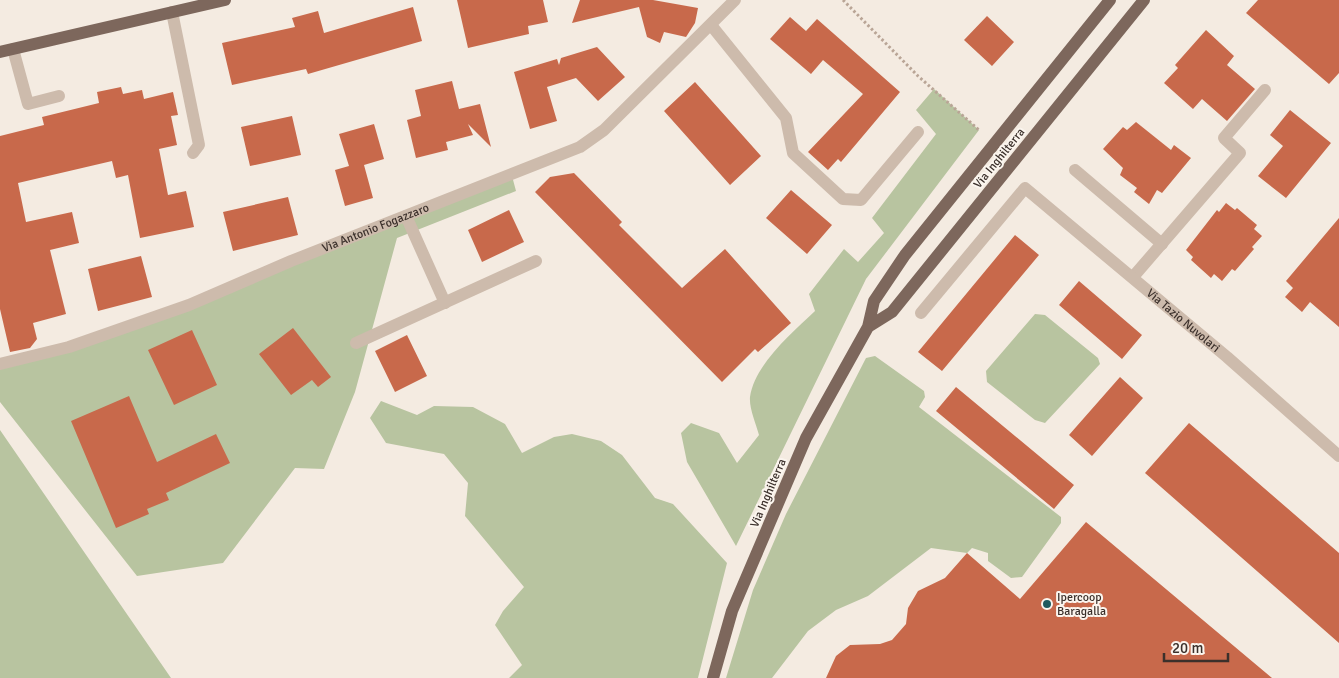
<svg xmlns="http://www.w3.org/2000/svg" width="1339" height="678" font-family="Signika,sans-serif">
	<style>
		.green { fill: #b8c4a0 }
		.building { fill: #c8694b }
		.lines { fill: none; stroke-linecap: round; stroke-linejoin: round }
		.path { stroke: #b9a596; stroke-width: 3; stroke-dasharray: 2.5 2.5; stroke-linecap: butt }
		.minor { stroke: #cdbbac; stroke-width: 12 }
		.major { stroke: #7d675c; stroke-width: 12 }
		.poi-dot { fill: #1f5a5e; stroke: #fbf5ee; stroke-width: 2 }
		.labels { text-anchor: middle; stroke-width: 4; stroke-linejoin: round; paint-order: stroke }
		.street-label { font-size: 12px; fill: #3b302b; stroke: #fbf5ee }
		.poi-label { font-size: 12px; fill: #3b302b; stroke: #fbf5ee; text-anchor: start }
	</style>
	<rect width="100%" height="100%" fill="#f4ebe1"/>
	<path class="green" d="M934,89l45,41 -113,149 -130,267 -49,-84 -6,-29 10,-10 28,10 18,30 22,-28c-3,-11 -10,-27 -9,-38 5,-33 42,-64 65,-86l-6,-17 35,-45 14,13 26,-29 -12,-15 64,-84 -20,-24z
		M512,176l4,15 -119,47 -42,154 -31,77 -29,-1 -72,95 -86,13 -137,-174v-38l61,-15z
		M1035,314l10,1 53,43 2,6 -55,59 -10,-3 -48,-38 -1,-11z
		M875,356l49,35 1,6 -6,10 142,110v6l-39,54 -11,1 -23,-17v-8l-16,-5 -5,5 -36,-5 -63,48 -32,14 -28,21 -36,47h-46l27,-88 33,-76 80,-156z
		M381,401l36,14 17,-9 39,1 32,17 17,29 32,-16 18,-3 29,7 21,14 33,43 18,6 54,59 -29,115h-189l13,-13 -27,-40 8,-14 21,-24 -59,-71 3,-33 -24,-29 -58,-11 -16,-25z
		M0,430l171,248h-171z"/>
	<path class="building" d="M457,0h86l5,22 -20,4 1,8 -61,14z
		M580,0h73l45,8 -3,15 -9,14 -22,-5 -4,11 -13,-6 -8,-30 -67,16z
		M1258,0h81v73l-10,11 -83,-71z
		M413,7l9,34 -114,33 -2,-5 -74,16 -10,-42 73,-16 -3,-9 26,-7 6,22z
		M987,16l27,26 -22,24 -28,-26z
		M790,17l16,14 11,-12 83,73 -59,70 -3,-3 -10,11 -20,-18 55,-58 -40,-34 -12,14 -41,-35z
		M1206,30l28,26 -7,9 28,24 -28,32 -25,-22 -9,10 -29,-26 14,-15 -3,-3z
		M597,47l28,30 -27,24 -22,-23 -29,9 10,34 -27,8 -16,-57 43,-13 2,6 2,-7z
		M452,81l7,28 21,-5 11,43 -23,-23 5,11 -27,7 2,8 -32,8 -9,-38 14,-4 -6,-26z
		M695,82l66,74 -31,29 -66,-74z
		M121,87l2,7 19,-4 2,9 29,-7 5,23 -7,1 6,29 -18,4 9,46 18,-4 8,36 -54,11 -12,-63 -12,3 -4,-17 -94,22 8,39 46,-10 7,31 -29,7 16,64 -33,9 4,16 -7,9 -20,4 -10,-43v-173l44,-11 -2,-8 57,-14 -2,-11z
		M1290,110l41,33 -45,55 -28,-22 25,-30 -13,-11z
		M292,116l9,39 -51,11 -9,-39z
		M1136,122l35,28 3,-5 17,13 -29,35 -5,-3 -8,14 -15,-12 3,-4 -17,-13 3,-7 -20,-19 20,-22 4,3z
		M374,124l10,35 -20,6 9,33 -28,8 -10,-36 14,-4 -10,-32z
		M574,173l48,49 -3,3 63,63 43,-39 66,74 -33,29 -3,-3 -33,33 -187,-190 15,-15z
		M791,190l41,35 -25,29 -41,-36z
		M288,197l10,38 -65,16 -10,-39z
		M1226,203l9,7 2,-2 20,17 -3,4 8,7 -10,11 2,2 -19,22 -3,-2 -10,12 -8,-7 -3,4 -20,-18 2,-3 -7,-7 31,-40 2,2z
		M509,210l15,32 -42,20 -14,-32z
		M1339,218v109l-29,-25 -8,10 -17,-15 8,-9 -7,-7z
		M1015,235l24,20 -97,116 -24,-19z
		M141,256l11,41 -54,14 -10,-42z
		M1079,281l63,54 -20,24 -63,-54z
		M293,328l38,49 -13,10 -6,-7 -21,15 -32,-41z
		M192,330l25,55 -43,20 -26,-55z
		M407,335l20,41 -32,16 -20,-41z
		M1120,377l23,21 -51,58 -23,-21z
		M956,387l118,98 -20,24 -118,-98z
		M129,396l28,66 59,-28 14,29 -64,30 3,7 -22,9 2,5 -33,14 -45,-107z
		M1189,423l150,130v90l-194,-170z
		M1086,522l186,156h-446l10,-22 14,-11 30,-1 12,-4 14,-16 2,-16 10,-17 27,-13 22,-25 53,46z"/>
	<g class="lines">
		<path class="path" d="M843,0l75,76 61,54"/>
		<g class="minor">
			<path d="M172,12l27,133 -6,8"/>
			<path d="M711,25l75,93 7,35 50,46 18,1 57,-68"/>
			<path d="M13,49l15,55 31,-8"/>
			<path d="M1075,170l87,74"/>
			<path d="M406,216l39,87"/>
			<path d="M1133,277l107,-124 -16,-15 41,-48"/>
			<path id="s1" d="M921,313l104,-125 202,169 112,99"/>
			<path d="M356,343l180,-82"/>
			<path id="s2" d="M0,364l69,-17 120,-42 102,-44 289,-114 24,-17 131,-130"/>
		</g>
		<path class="major" d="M0,52l225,-52
			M868,327l24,-15 252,-312
			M713,678l19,-67 74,-173 62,-111 6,-26 31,-46 205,-255"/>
	</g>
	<circle class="poi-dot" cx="1047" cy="604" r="5"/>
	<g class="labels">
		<g class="street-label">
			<text transform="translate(999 158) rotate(-51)" y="4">Via Inghilterra</text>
			<text dy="4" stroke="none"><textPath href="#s2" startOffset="400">Via Antonio Fogazzaro</textPath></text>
			<text dy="4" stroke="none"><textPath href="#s1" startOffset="369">Via Tazio Nuvolari</textPath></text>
			<text transform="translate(768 493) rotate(-67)" y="4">Via Inghilterra</text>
		</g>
		<g class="poi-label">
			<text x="1057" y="601">Ipercoop<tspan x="1057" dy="14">Baragalla</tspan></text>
		</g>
	</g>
	<path d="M1164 653v8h64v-8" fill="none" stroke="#3b302b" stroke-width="2.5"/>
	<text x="1172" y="653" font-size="15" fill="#3b302b" stroke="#fbf5ee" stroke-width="4" paint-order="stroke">20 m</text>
</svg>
